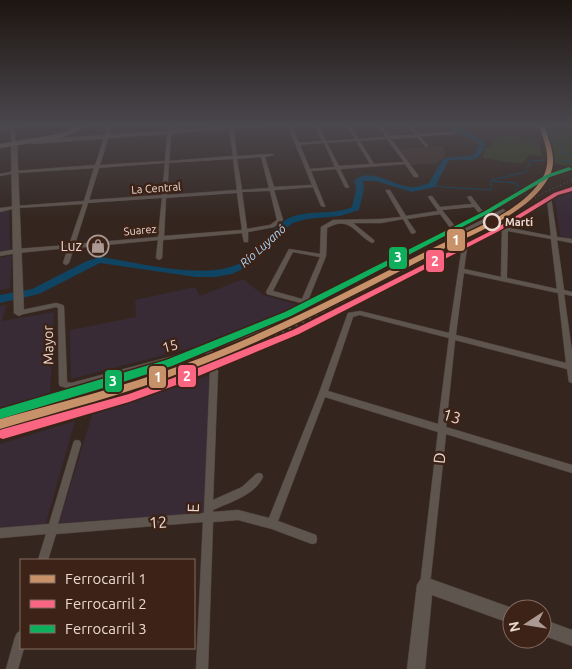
<svg xmlns="http://www.w3.org/2000/svg" width="572" height="669" font-family="Ubuntu,sans-serif">
	<style>
		.industrial { fill: #382b36 }
		.education { fill: #44322a }
		.green { fill: #363e22 }
		.lines { fill: none; stroke-linecap: round; stroke-linejoin: round }
		.stream { stroke: #0f4463; stroke-width: 1 }
		.river { fill: #0f4463; fill-rule: evenodd }
		.street-casing { stroke: #51433e; stroke-width: 1 }
		.secondary-casing { stroke: #51433e; stroke-width: 1 }
		.primary-casing { stroke: #51433e; stroke-width: 1 }
		.street { fill: #5f554f; fill-rule: evenodd }
		.secondary { fill: #5f554f; fill-rule: evenodd }
		.primary { fill: #706156; fill-rule: evenodd }
		.rail-far2 { stroke: #695e5a; stroke-width: 1; stroke-dasharray: 1 3; stroke-linecap: butt }
		.rail-far1 { stroke: #695e5a; stroke-width: 2; stroke-dasharray: 2.5 5; stroke-linecap: butt }
		.rail { stroke: #695e5a; stroke-width: 2.5; stroke-dasharray: 3 6; stroke-linecap: butt }
		.rail-1-casing { stroke: #3c2217; stroke-width: 3 }
		.rail-2-casing { stroke: #3c2217; stroke-width: 3 }
		.rail-3-casing { stroke: #3c2217; stroke-width: 3 }
		.rail-1 { fill: #c7916a; fill-rule: evenodd }
		.rail-2 { fill: #fa6682; fill-rule: evenodd }
		.rail-3 { fill: #0daf5c; fill-rule: evenodd }
		.stop-dot { fill: #3c2217; stroke: #ebd9d1; stroke-width: 2.5 }
		.labels { text-anchor: middle; stroke-width: 5; stroke-linejoin: round; paint-order: stroke }
		.far-street-label { font-size: 11px; fill: #ebd9d1; stroke: #3c2217 }
		.far-stop-label { font-size: 11px; font-weight: bold; fill: #ebd9d1; stroke: #3c2217; text-anchor: start }
		.far-water-label { font-size: 12px; font-style: italic; fill: #aad8f9; stroke: #3c2217 }
		.poi-label { font-size: 14px; fill: #ebd9d1; stroke: #3c2217; text-anchor: end }
		.street-label { font-size: 14px; fill: #ebd9d1; stroke: #3c2217 }
		.near-street-label { font-size: 16px; fill: #ebd9d1; stroke: #3c2217 }
		.line-badge { stroke: #3c2217; stroke-width: 2 }
		.badge-label { font-size: 14px; text-anchor: middle; font-weight: bold; fill: #fff }
	</style>
	<rect width="100%" height="100%" fill="#34261f"/>
	<path class="industrial" d="M572,188v51l-12,-3 -5,-37 10,-9z
		M9,210l1,41 -10,2v-41z
		M12,255l-2,33 -10,2v-32z
		M243,279l20,16 35,10 -76,35 -151,39 -1,-49 66,-13 -1,-17 60,-13 5,9z
		M6,305l-4,16 52,-9 -4,83 -50,14v-103z
		M210,375l-6,139 -145,9 33,-108z
		M75,421l-30,105 -45,2v-84z"/>
	<path class="education" d="M444,146l1,10 -8,7 -26,2 -11,-16z"/>
	<path class="green" d="M546,126h26v42l-18,-5z
		M512,135l25,4 5,17 -12,-1 -8,9 -39,-6 2,-10 6,-1 6,-10z"/>
	<g class="lines">
		<path class="stream" d="M559,126l-9,2 -1,6 6,8 10,7 -5,3 12,4
			M553,159l19,3
			M492,181l23,2 4,3 -4,5 14,4
			M432,185c19,4 38,3 58,5l2,-2 -2,-6 2,-2 34,-8 4,-11 17,-1"/>
		<path class="river" d="M439,126c17,0 35,6 46,18 -7,24 -19,12 -37,17l-13,26 -23,5 -36,-11h-13l1,8 -5,21 -19,6 -34,3 -13,4 -12,9 -32,34 -17,8 -17,3h-19l-96,-14 -61,31 -39,9v-8l32,-6 55,-28 13,-4c37,5 109,25 142,5 19,-11 27,-34 47,-44 20,-9 43,-2 63,-11l4,-18 -2,-8c16,-16 41,7 59,6 5,0 11,-2 16,-4l14,-24c10,-4 24,0 33,-6l3,-9c-12,-10 -27,-11 -40,-18z"/>
		<g class="street-casing">
			<path id="street" d="M20,126l-6,2 2,16 -2,1 -2,-1 -2,-15 -10,2v-2l10,-3z
				M108,126h4l-12,39 65,-4 3,-35h4l-3,35 64,-5 -4,-30h4l4,30 35,-2 2,1 -9,2 9,30 38,-2 -24,-59h4l7,17 23,-2 -7,-15h4l7,15 29,-2 -8,-13h4l7,13 28,-2 -8,-11h4l7,10 26,-1 -7,-9h4l7,8 34,-2 2,1 -2,1 -33,2 8,10 -2,1 -9,-10 -26,2 27,36v2h-4l-9,-13 -65,5 9,18 -2,1 -2,-1 -9,-18 -25,2 14,35v1l-4,-1 -8,-19 -39,3 9,30 -9,7 -26,5v10h-4l-2,-9 -79,7 -1,18 -3,2 -3,-2 2,-18 -84,8 -5,15 -3,2 -3,-2 5,-15 -51,5 -17,3v-4l17,-3 52,-4 14,-41 -67,4 -16,4v-4l16,-2 68,-5 10,-33 -79,5 -15,3v-2l15,-3 80,-6zM387,139l17,23 -30,2 -14,-23zM356,141l14,23 -31,2 -12,-23zM324,143l11,24 -25,2 -10,-24zM261,157l8,31 -27,2 -5,-31zM233,159l4,31 -70,5 2,-32zM165,163l-3,32 -73,5 10,-32zM270,191l7,29 -7,5 -23,4 -5,-37zM237,193l5,37 -78,6 2,-38zM162,198l-4,39 -83,7 13,-41z
				M386,190h4l16,26 32,-5 -10,-14 2,-1h2l8,11 32,-3 -5,-7 4,-1 16,21 16,-8 3,2 -17,10 -24,12h-11l-14,-19 -33,5 9,13 -3,2 -2,-1 -8,-14 -22,4h-28l21,17v2l-2,1c-18,-10 -22,-28 -45,-15l-1,28 -21,52 -43,23 -50,19 6,21 -5,129 29,-13 14,-13 3,-1 3,1 1,3c-8,18 -33,25 -50,33v2l25,-2 31,8 50,-125 29,-80 12,-2 89,22 13,-86 2,-1 3,2 -3,21 37,8 1,-48 3,-2 46,9 -4,-38 2,-1 2,1 6,39 15,2v4l-15,-3 7,50 8,2v4l-8,-2 8,58v31l-3,-1 -2,-13 -112,-29 -9,87 126,38v8l-126,-39 -16,151 -1,4 -4,1 -4,-1 -1,-4 18,-153 -113,-35 -47,124 38,14 1,4 -1,4 -4,1 -40,-15 -34,-9 -25,2 -5,147h-12l7,-147 -147,12 -8,26h-10l8,-26 -46,4v-10l49,-4 24,-80 1,-3 3,-1 3,1 1,3 -23,80 146,-11 6,-142 -5,-19 -134,37 -11,-3 -1,-2 -1,-76 -2,-1 -37,8h-2l-1,-2 1,-2 39,-8 7,2 1,2 3,75 4,1 136,-36 51,-20 42,-22 1,-2 -34,-9 -1,-2 23,-43 31,5 1,-27 12,-7 48,-1 20,-2 -15,-26zM474,207l10,12 -22,11h-4l-16,-20zM508,231l43,8 6,50 -50,-11zM293,252l27,5 -18,42 -29,-8zM464,273l94,20 8,70 -110,-28zM360,315l89,23 -11,86 -110,-33 25,-74z
				M21,631v17h3l-6,21h-12l9,-32 2,-4z"/>
		</g>
		<g class="secondary-casing">
			<path id="secondary" d="M237,126h33l-238,18 -3,-2 3,-2z
				M14,142l3,2 7,169 -5,3 -5,-3 -3,-169z
				M425,577l90,32h-3v15l-80,-29 -7,74h-18l10,-84 3,-5z
				M542,619l30,11v16l-30,-11z"/>
		</g>
		<g class="primary-casing">
			<path id="primary" d="M81,126h8l-29,12 -60,10v-4l59,-10z"/>
		</g>
		<use href="#street" class="street"/>
		<use href="#secondary" class="secondary"/>
		<use href="#primary" class="primary"/>
		<path class="rail-far2" d="M395,275l98,-51 50,-31 29,-13"/>
		<path class="rail-far1" d="M138,378l97,-32
			M179,378l96,-42 122,-63"/>
		<path class="rail" d="M39,405l104,-29
			M0,433l182,-57"/>
		<g class="rail-1-casing">
			<path id="rail-1" d="M539,126h5c6,16 14,35 5,51 -21,38 -76,56 -112,75 -82,42 -163,86 -249,118 -61,24 -125,40 -188,59v-10c61,-17 123,-32 182,-54 86,-32 168,-75 251,-117 35,-17 89,-35 110,-71 9,-16 2,-35 -4,-51z"/>
		</g>
		<g class="rail-2-casing">
			<path id="rail-2" d="M572,187v4l-14,4 -59,36 -200,103 -120,50 -50,18 -126,37 -3,-1v-8l3,-1 126,-35 44,-16 120,-48 202,-101 59,-36z"/>
		</g>
		<g class="rail-3-casing">
			<path id="rail-3" d="M569,167l3,2 -1,1 -21,7 -61,36 -198,103 -119,50 -49,16 -123,37v-10l166,-49 119,-48 200,-101 61,-36z"/>
		</g>
		<use href="#rail-1" class="rail-1"/>
		<use href="#rail-2" class="rail-2"/>
		<use href="#rail-3" class="rail-3"/>
	</g>
	<linearGradient id="sky" x2="0" y2="1"><stop stop-color="#1d1511"/><stop offset="0.57" stop-color="#4a474d"/><stop offset="1" stop-color="#4a474d" stop-opacity="0"/></linearGradient>
	<rect width="572" height="220" fill="url(#sky)"/>
	<defs>
		<g id="shop-ring" transform="scale(1.125)"><circle r="9.5" fill="#3c2217" stroke="#ab9a93" stroke-width="1.5"/><path d="M-5-2.5h2.3a2.7 3.5 0 0 1 5.4 0H5L5.5 6h-11ZM-1.5-2.5h3a1.5 2.3 0 0 0-3 0Z" fill="#ab9a93"/></g>
	</defs>
	<g fill-rule="evenodd">
		<use href="#shop-ring" x="98" y="246"/>
	</g>
	<circle class="stop-dot" cx="492" cy="222" r="8"/>
	<g class="labels">
		<g class="far-street-label">
			<text transform="translate(156 188) rotate(-4)" y="4">La Central</text>
			<text transform="translate(140 230) rotate(-5)" y="4">Suarez</text>
		</g>
		<g class="far-stop-label">
			<text x="505" y="226">Martí</text>
		</g>
		<g class="far-water-label">
			<text transform="translate(263 246) rotate(-42)" y="4">Río Luyanó</text>
		</g>
		<g class="poi-label">
			<text x="82" y="251">Luz</text>
		</g>
		<g class="street-label">
			<text transform="translate(48 345) rotate(-91)" y="5">Mayor</text>
			<text transform="translate(170 346) rotate(-15)" y="5">15</text>
		</g>
		<g class="near-street-label">
			<text transform="translate(452 416) rotate(17)" y="6">13</text>
			<text transform="translate(439 458) rotate(-84)" y="6">D</text>
			<text transform="translate(193 508) rotate(-88)" y="6">E</text>
			<text transform="translate(158 522) rotate(-4)" y="6">12</text>
		</g>
	</g>
	<g class="line-badge">
		<rect x="446" y="228" width="20" height="24" rx="5" fill="#c7916a"/>
		<rect x="388" y="246" width="20" height="24" rx="5" fill="#0daf5c"/>
		<rect x="425" y="249" width="20" height="24" rx="5" fill="#fa6682"/>
		<rect x="177" y="364" width="20" height="24" rx="5" fill="#fa6682"/>
		<rect x="148" y="365" width="19" height="24" rx="5" fill="#c7916a"/>
		<rect x="104" y="369" width="19" height="24" rx="5" fill="#0daf5c"/>
	</g>
	<g class="badge-label">
		<text x="456" y="245">1</text>
		<text x="398" y="262">3</text>
		<text x="435" y="266">2</text>
		<text x="187" y="381">2</text>
		<text x="158" y="382">1</text>
		<text x="113" y="386">3</text>
	</g>
	<rect x="20" y="559" width="175" height="90" fill="#3c2217" stroke="#826b61"/>
	<rect x="30" y="575" width="25" height="8" fill="#c7916a" stroke="#826b61"/>
	<text x="65" y="584" font-size="15" fill="#ebd9d1">Ferrocarril 1</text>
	<rect x="30" y="600" width="25" height="8" fill="#fa6682" stroke="#826b61"/>
	<text x="65" y="609" font-size="15" fill="#ebd9d1">Ferrocarril 2</text>
	<rect x="30" y="625" width="25" height="8" fill="#0daf5c" stroke="#826b61"/>
	<text x="65" y="634" font-size="15" fill="#ebd9d1">Ferrocarril 3</text>
	<g transform="translate(527 624) rotate(258)"><circle r="24" fill="#3c2217" stroke="#826b61"/>
	<path d="M0-4L9 19L0 12L-9 19Z" fill="#ab9a93"/>
	<text y="-8" font-size="14" font-weight="bold" text-anchor="middle" fill="#ebd9d1">N</text>
	</g>
</svg>
